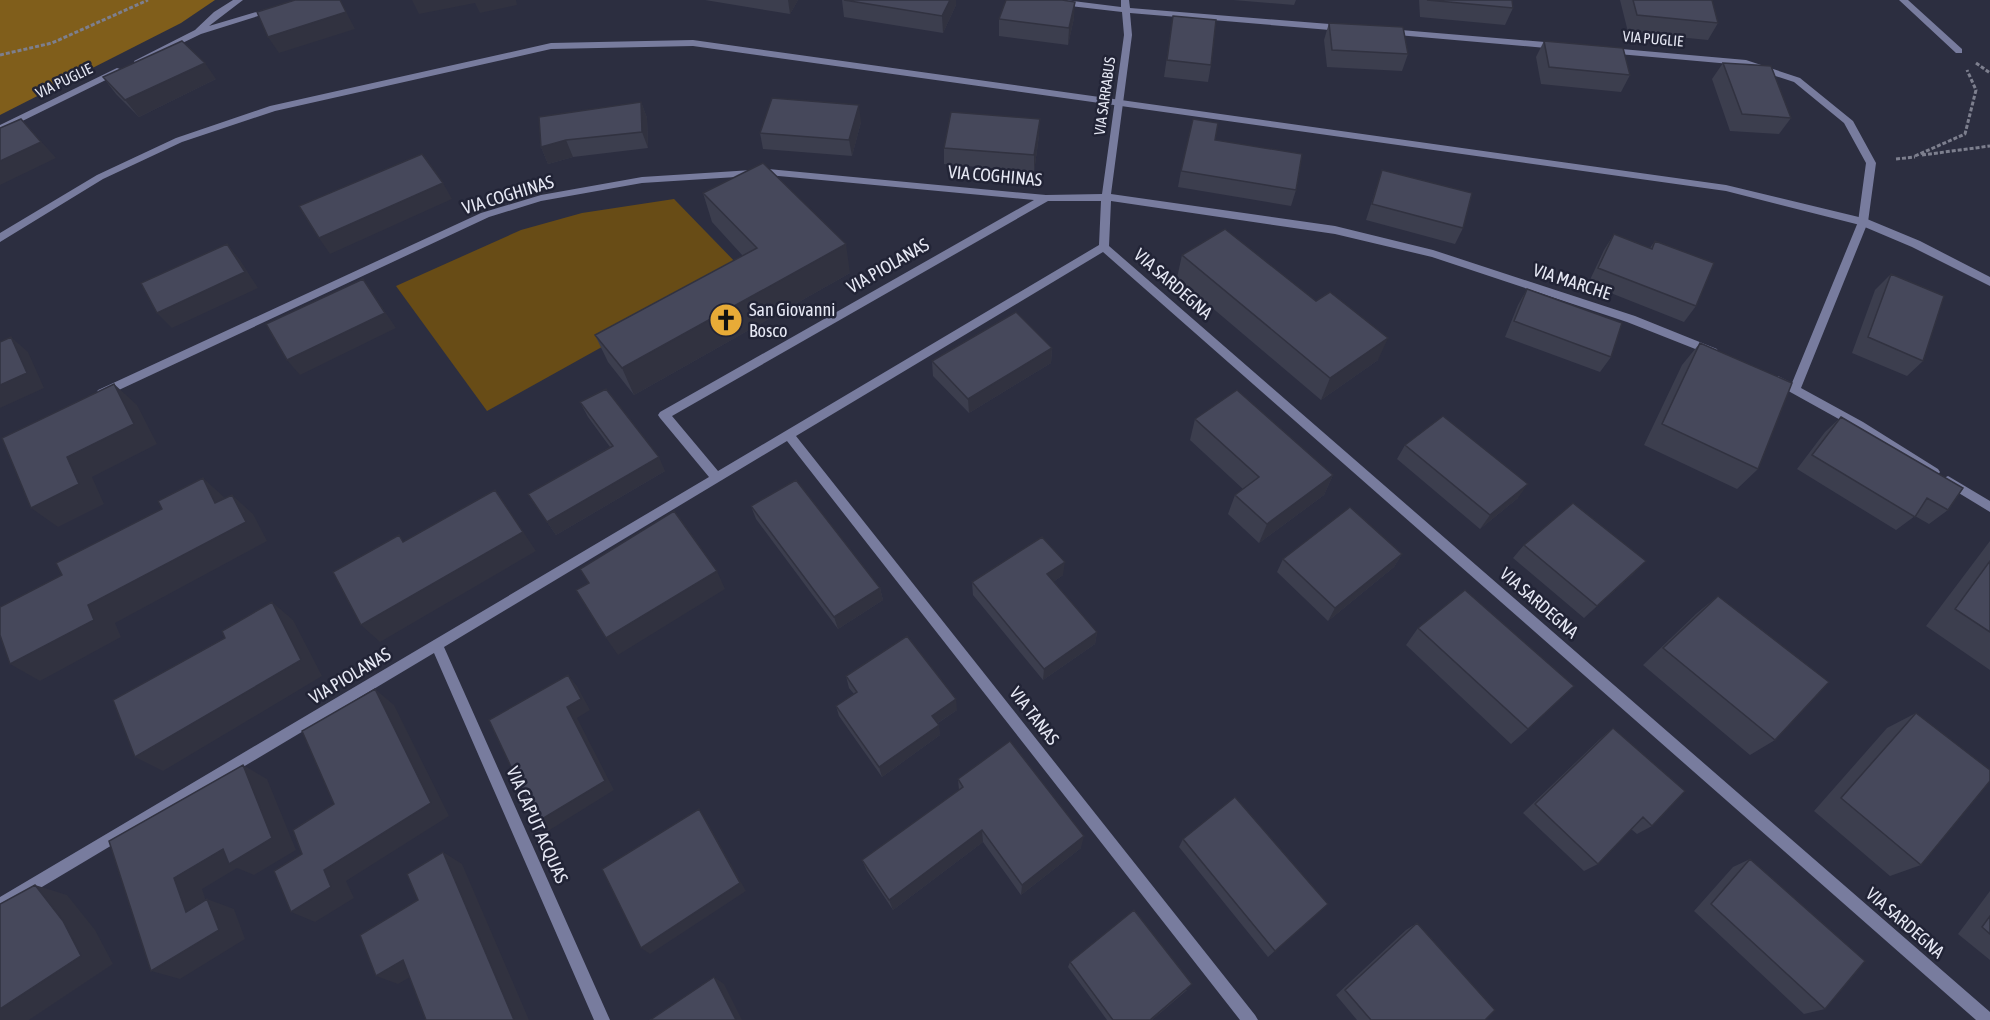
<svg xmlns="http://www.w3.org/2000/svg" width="1990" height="1020" font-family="'Asap Condensed',sans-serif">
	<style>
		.green { fill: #684c16 }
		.forest { fill: #805e1b }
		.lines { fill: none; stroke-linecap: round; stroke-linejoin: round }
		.path { stroke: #7d7f8e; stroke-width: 3; stroke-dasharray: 4 2; stroke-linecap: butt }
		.service { fill: #787c9e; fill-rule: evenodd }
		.minor { fill: #787c9e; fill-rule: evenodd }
		.wall { fill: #3c3e4e }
		.shaded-wall { fill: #313240 }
		.building { fill: #46485b; stroke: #313240; stroke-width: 1.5 }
		.labels { text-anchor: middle; stroke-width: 5; stroke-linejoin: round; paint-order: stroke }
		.far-street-label { font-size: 15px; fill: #e6e8f4; stroke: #222436 }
		.street-label { font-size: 18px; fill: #e6e8f4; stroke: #222436 }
		.poi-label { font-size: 18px; fill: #e6e8f4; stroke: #222436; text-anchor: start }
	</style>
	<rect width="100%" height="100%" fill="#2c2e40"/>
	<path class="green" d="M674,199l68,70 -255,142 -91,-125 125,-56 61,-17z"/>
	<path class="forest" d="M0,0h215l-34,23 -181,92z"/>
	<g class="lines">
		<path class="path" d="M0,55l52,-12 96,-43
			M1976,63l14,10
			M1922,155l68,-9
			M1915,156l50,-22 11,-44 -9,-20
			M1896,159l19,-2"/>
		<path class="service" d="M693,40l1033,145 141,34 53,22 70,36v9l-78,-39 -52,-22 -134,-34 -1033,-145 -142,3 -276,62 -93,31 -79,37 -103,63v-9l97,-58 79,-37 94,-32 281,-63z"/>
		<path class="minor" d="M233,0h10l-34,26 64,-19 4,3 -76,24 -60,29h-6l-1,-2 61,-31 19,-18z
			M1040,0h25l56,7v-7h8l1,8 212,17 4,3 -4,3 -212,-18 2,22 -21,159 224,32 98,24 202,66 82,33 1,3 -5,4 -86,-34 -195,-65 -97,-23 -224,-33 -2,45 881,766v8h-14l-873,-768 -307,184 459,579 3,5h-18l-453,-579 -343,206 166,373h-16l-160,-367 -434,259v-15l709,-420 -49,-59 -2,-3 2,-3 374,-212 -266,-25 -126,8 -101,18 -52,16 -383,179h-8l-2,-3 2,-3 383,-177 60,-18 101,-18 126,-8 278,26 56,-1 22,-159 -2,-23 -78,-9zM1048,201h53l-2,44 -381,226 -46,-55z
			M1899,0h9l54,49v4h-6z
			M1389,29l168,14 4,3 -4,3 -171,-15 -1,-2z
			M1610,48l136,12 54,18 53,43 23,42 -8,59 -67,166 62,34 75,47 2,3 -2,3h-8l-75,-47 -81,-45 -2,-3 6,-4 14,7 66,-161 8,-59 -22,-40 -50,-41 -52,-17 -135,-12v-4z
			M117,68l3,1v4l-120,59v-7z
			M1948,476l42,25v11l-46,-28 -2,-3 2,-3z"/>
	</g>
	<path class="wall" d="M705,0h93l-8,14z
		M842,0h114v5l-13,28 -99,-16z
		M1233,0h63l-2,5z
		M1419,0h93l1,8 -8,17 -85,-8z
		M1620,0h92l6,23 -10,17 -80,-8z
		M1173,16l38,49 -3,17 -44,-5z
		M1074,18l-6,27 -69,-9v-17z
		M1329,23l79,31 -6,17 -75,-4 -3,-27z
		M1544,41l86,34 -9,17 -80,-8 -5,-27z
		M1723,63l68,55 -12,16 -49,-3 -18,-52z
		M103,77l113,2 -77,38 -23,-23z
		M641,102l6,16 1,30 -75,9 -25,7 -7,-17z
		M861,122l-9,34 -89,-7 -3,-16z
		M1039,136l-5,36 -90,-8v-16z
		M1215,140l81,50 -5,16 -113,-19 3,-16z
		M1382,170l81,58 -8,16 -89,-24z
		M703,193l147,80 -216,122 -26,-33 -13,-27 148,-79 -31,-34z
		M1614,234l36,14 5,-7 41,65 -12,16 -96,-38 16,-34z
		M1182,255l134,46 62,59 -57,40 -144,-122z
		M1891,274l32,87 -16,15 -55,-23 23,-63z
		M1527,289l84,68 -11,15 -95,-35 13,-32z
		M1700,343l58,126 -21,20 -93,-44 38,-80z
		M1052,348l-1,15 -82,50 -36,-37 -1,-15z
		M580,402l85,69 -109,64 -28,-41 82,-47 -22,-30z
		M1841,417l107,93 -19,14 -14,-8 -19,14 -99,-61 28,-37z
		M1195,419l138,56 -9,20 -65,48 -31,-29 7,-19 8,-6 -53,-49z
		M1405,445l113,53 -38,31 -83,-70z
		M751,506l129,82 3,12 -45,29 -82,-110z
		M1990,541v129l-64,-44z
		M1524,545l109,29 -49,44 -71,-60z
		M1402,554l-8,13 -66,54 -51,-49 6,-13z
		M1063,575l-10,7 44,50 -2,12 -52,36 -70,-85 -1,-13z
		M1718,596l57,144 -25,15 -107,-90 54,-52z
		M1418,628l110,101 -17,15 -105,-99z
		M846,676l111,34 -19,13 2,12 -58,42 -43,-61 -3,-10 18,-12 -5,-6z
		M1916,713l5,152 -31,11 -76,-65 73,-83z
		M1613,728l39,98 -15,8 -6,-5 -33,35 -14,7 -61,-58 77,-74z
		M958,779l123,69 -60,47 -38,-53 -90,68 -26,-39 -5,-11 97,-70z
		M1183,839l145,65 -60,53 -89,-110z
		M1750,859l75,150 -21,5 -110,-103 39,-44z
		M1990,891v69l-32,-26z
		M1417,923l68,97h-128l-21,-25 70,-65z
		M1070,962l117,28 -35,30h-45l-39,-53z"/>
	<path class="shaded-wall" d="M340,0l15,29 -76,24 -11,-16z
		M412,0h104l1,5 -37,8 -5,-10 -56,11z
		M788,0h10l-8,14z
		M950,0h6v5l-13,28 -1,-17z
		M1075,2l-1,16 -6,27 1,-17z
		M205,63l11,16 -77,38 -14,-17z
		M641,102l6,16 1,30 -6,-16z
		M859,105l2,17 -9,34 -3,-16z
		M21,119l35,39 -56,27v-24z
		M1040,119l-1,17 -5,36v-17z
		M566,140l7,17 -25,7 -7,-17z
		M443,183l9,16 -122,55 -11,-16z
		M227,244l13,16 18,28 -86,40 -15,-15z
		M846,244l4,29 -216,122 -12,-27z
		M363,279l33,49 -96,47 -13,-15z
		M11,337l17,15 16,36 -44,20v-23z
		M1388,338l-10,22 -57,40 9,-22z
		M1052,348l-1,15 -82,50 -1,-14z
		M114,384l23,21 20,39 -65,33 12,27 -46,23 -27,-19 36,-51z
		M659,457l6,14 -109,64 -9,-13z
		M1333,475l-9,20 -65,48 8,-19z
		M203,478l22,20 12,25 -22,-20z
		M1528,484l-10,14 -38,31 10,-14z
		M495,490l41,61 -156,91 -19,-17z
		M232,495l21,19 14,27 -152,82 6,14 -81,44 -30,-17z
		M1402,554l-8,13 -66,54 7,-13z
		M1646,561l-13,13 -49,44 13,-12z
		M1065,562l-2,13 -17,12 1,-13z
		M717,571l8,18 -107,66 -12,-17z
		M880,588l3,12 -45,29 -4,-12z
		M272,602l21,18 29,56 -159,95 -28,-14z
		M1097,632l-2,12 -52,36 1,-11z
		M568,675l9,11 13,24 -13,8 37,72 -66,41 -11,-9z
		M375,689l19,16 55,111 -103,65 8,17 -39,24 -24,-10 33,-42z
		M956,699l1,11 -24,16 -1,-10z
		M939,725l1,10 -58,42 -3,-10z
		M243,765l24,14 29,71 -42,25 -17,-7 -35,21 11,33 -27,-10 -12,-34z
		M699,809l6,9 41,73 -96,63 -9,-6z
		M982,830l1,12 -90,68 -4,-10z
		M1084,836l-3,12 -60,47 1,-10z
		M443,852l19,12 67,156h-15z
		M35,885l32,10 28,35 18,34 -84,56h-29v-11z
		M207,899l27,10 11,30 -65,40 -29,-8z
		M403,960l21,9 -26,15 -22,-8z
		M714,977l10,7 18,36h-6z
		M1192,984l-40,36h-2z"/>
	<path class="building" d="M295,0h45l6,12 -78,25 -11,-25z
		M844,0h106l-8,16z
		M1006,0h56l13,2 -6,26 -70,-9z
		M1427,0h85l1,8z
		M1633,0h79l6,23 -81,-8z
		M1173,16l43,4 -5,45 -44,-5z
		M1329,23l74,4 5,27 -76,-4z
		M182,41l23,22 -80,37 -22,-23z
		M1544,41l79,7 7,27 -81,-8z
		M1723,63l48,3 20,52 -49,-4z
		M772,98l87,7 -10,35 -89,-7z
		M641,102l1,30 -76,8 -25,7 -2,-30z
		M951,112l89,7 -6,36 -90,-7z
		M21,119l20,23 -41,19v-33z
		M1193,119l25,4 -3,17 87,14 -6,36 -115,-19z
		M422,154l21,29 -124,55 -20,-32z
		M763,163l83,81 -224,124 -27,-33 162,-87 -54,-55z
		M1382,170l90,23 -9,35 -91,-24z
		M1225,229l91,72 14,-9 58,46 -58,40 -148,-123z
		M1614,234l38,15 3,-8 59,22 -18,43 -98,-38z
		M227,244l18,28 -88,41 -16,-30z
		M1891,274l53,22 -21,65 -55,-24z
		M363,279l22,34 -98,47 -21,-36z
		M1527,289l95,34 -11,34 -97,-36z
		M1016,312l36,36 -84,51 -36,-38z
		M11,337l16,36 -27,12v-43z
		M1700,343l92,40 -34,86 -96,-45z
		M114,384l20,40 -67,33 12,27 -48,24 -29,-70z
		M606,389l53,68 -112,65 -19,-28 85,-48 -33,-44z
		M1237,390l96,85 -66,49 -32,-29 24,-18 -64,-58z
		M1443,416l85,68 -38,31 -85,-70z
		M1841,417l122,71 -15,22 -21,-12 -12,19 -103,-62z
		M203,478l12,25 17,-8 14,27 -158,83 6,15 -84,44 -10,-29v-28l62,-32 -6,-12 106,-54 -4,-8z
		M796,480l84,108 -46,29 -83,-111z
		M495,490l28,42 -162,93 -28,-53 66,-37 4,7z
		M1573,503l73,58 -49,45 -73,-61z
		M1350,507l52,47 -67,54 -52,-49z
		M674,511l43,60 -111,67 -30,-48 13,-7 -9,-14z
		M1042,537l23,25 -18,12 50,58 -53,37 -72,-87z
		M1990,561v71l-35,-23z
		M1465,590l109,96 -46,43 -110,-101z
		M1718,596l111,86 -54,58 -112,-92z
		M272,602l29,58 -166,97 -22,-57 112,-62 -3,-7z
		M907,636l49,63 -24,17 7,9 -60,42 -43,-61 21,-14 -11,-16z
		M568,675l13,24 -14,8 38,74 -68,41 -48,-102z
		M375,689l56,114 -107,67 7,17 -40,25 -17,-41 28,-17 -9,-24 41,-26 -32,-73z
		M1916,713l74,57v11l-69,84 -80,-67z
		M1613,728l72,63 -33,35 -9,-9 -45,47 -63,-60z
		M1010,741l74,95 -62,49 -40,-55 -93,70 -27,-40 101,-73 -5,-8z
		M243,765l29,73 -43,26 -6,-15 -49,29 12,34 21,-13 12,31 -68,41 -42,-130z
		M1235,797l93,107 -53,47 -92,-112z
		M699,809l41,74 -99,65 -39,-79z
		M443,852l71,168h-88l-23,-60 -27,16 -16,-41 58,-35 -11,-26z
		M1750,859l115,102 -40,48 -114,-105z
		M35,885l28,36 18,35 -81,53v-105z
		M1134,910l58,74 -42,36h-37l-43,-58z
		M1990,916v18l-8,-7z
		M1417,923l78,87 -10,10h-114l-26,-30z
		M714,977l22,43h-86z"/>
	<defs>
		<g id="church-disc" transform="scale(1.725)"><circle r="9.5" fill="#e8ab37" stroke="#222436"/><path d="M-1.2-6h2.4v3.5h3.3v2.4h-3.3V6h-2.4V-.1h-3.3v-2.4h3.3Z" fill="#111"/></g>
	</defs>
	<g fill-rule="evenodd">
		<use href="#church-disc" x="726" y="320"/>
	</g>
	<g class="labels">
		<g class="far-street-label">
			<text transform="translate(1653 39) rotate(5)" y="5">VIA PUGLIE</text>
			<text transform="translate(64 81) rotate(-26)" y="5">VIA PUGLIE</text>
			<text transform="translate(1105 96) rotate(-82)" y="5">VIA SARRABUS</text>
		</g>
		<g class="street-label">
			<text transform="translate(995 176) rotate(5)" y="6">VIA COGHINAS</text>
			<text transform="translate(508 195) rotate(-17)" y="6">VIA COGHINAS</text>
			<text transform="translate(888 266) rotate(-30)" y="6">VIA PIOLANAS</text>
			<text transform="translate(1572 282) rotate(18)" y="6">VIA MARCHE</text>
			<text transform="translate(1173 284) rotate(41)" y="6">VIA SARDEGNA</text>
			<text transform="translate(1539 603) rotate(41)" y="6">VIA SARDEGNA</text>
			<text transform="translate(350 676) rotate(-31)" y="6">VIA PIOLANAS</text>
			<text transform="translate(1034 716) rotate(52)" y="6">VIA TANAS</text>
			<text transform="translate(537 825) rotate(66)" y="6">VIA CAPUT ACQUAS</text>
			<text transform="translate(1905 923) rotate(41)" y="6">VIA SARDEGNA</text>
		</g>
		<g class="poi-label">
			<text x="749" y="316">San Giovanni<tspan x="749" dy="21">Bosco</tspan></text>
		</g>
	</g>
</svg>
